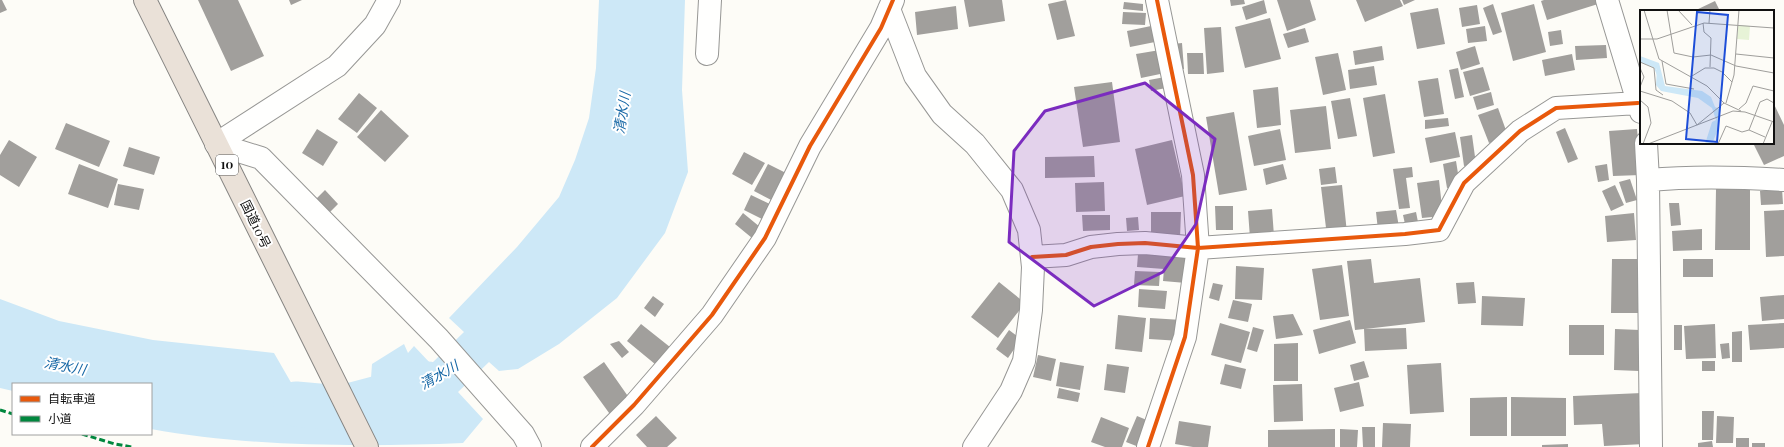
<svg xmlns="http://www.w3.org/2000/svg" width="1784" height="447" font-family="'Playfair Display','Noto Sans JP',serif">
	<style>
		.water { fill: #cde8f7 }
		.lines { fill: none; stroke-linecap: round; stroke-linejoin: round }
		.river { stroke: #cde8f7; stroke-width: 45 }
		.building { fill: #a19f9c }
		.minor-casing { stroke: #979795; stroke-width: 24 }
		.highway-casing { stroke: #858482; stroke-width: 24 }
		.minor { stroke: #fffffe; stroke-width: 22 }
		.highway { stroke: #eae1d8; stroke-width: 22 }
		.quiet { stroke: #00873e; stroke-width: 3; stroke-dasharray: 6 3; stroke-linecap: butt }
		.cycleway-casing { stroke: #fff; stroke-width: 6 }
		.cycleway { stroke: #e8590c; stroke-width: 4 }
		.marked { fill: #7b2cbf; fill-opacity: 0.2; stroke: #7b2cbf; stroke-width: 3; stroke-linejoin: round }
		.labels { text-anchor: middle; stroke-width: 4; stroke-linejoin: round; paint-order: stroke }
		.shield { fill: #fff; stroke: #585858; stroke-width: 1 }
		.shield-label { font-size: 12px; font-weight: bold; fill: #111 }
		.street-label { font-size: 13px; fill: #111; stroke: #fff }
		.water-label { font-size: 14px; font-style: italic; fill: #1768a6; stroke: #fff }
		.inset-river { fill: none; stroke: #cde8f7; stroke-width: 2 }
		.inset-road { fill: none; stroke: #9f9e9b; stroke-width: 1 }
		.view { fill: #1d4ed8; fill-opacity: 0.15; stroke: #1d4ed8; stroke-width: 2 }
		.inset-edge { fill: none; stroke: #111; stroke-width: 2 }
	</style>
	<rect width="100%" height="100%" fill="#fdfcf7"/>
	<path class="water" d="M599,0h86l-3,90 6,82 -23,61 -48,65 -58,46 -41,25 -19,2 -10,-9 -31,30 25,27 -20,24c-99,4 -215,4 -312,-14v-45h-138v7l-13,-3v-89l59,22 94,19 121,13 30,52 65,1 3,-42 32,-20 4,9 6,-7 17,18 33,-32 -15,-14 68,-71 42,-50 16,-37 14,-42 7,-50z"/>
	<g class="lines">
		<path class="river" d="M296,404l45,4 83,-22 4,-2"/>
	</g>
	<path class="building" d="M0,0h2l5,10 -7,3z
		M198,0h40l26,56 -33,15z
		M289,0h13l-11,5z
		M964,0h38l3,21 -36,6z
		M1066,0l9,36 -18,4 -9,-36z
		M1230,0h14l1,4 -14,2z
		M1264,0l3,13 -21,7 -4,-13z
		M1277,0h33l6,20 -29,11z
		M1356,0h44l3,6 -38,16z
		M1402,0h13l-11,5z
		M1544,0h53l1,4 -51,16 -6,-19z
		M1715,1l5,10h-26z
		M1124,2l19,2v7l-20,-2z
		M1493,4l9,28 -9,3 -10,-27z
		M1534,4l12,48 -33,9 -12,-48z
		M1477,5l3,19 -18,3 -3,-19z
		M956,6l2,23 -41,6 -2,-23z
		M1438,8l7,36 -28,5 -7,-36z
		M1123,12l23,1 -1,12 -23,-1z
		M1270,18l11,41 -36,9 -10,-41z
		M1151,26l4,16 -25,5 -3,-16z
		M1485,26l2,15 -19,2 -2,-14z
		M1221,27l3,45 -17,2 -3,-46z
		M1305,28l4,14 -21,6 -5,-14z
		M1561,30l2,14 -13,2 -2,-14z
		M1182,43l2,26 -9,1 -2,-26z
		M1606,45l1,13 -31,2 -1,-14z
		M1382,46l2,14 -29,5 -2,-14z
		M1475,46l5,18 -19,6 -5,-18z
		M1160,50l5,23 -24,5 -5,-24z
		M1187,53h16l1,21h-16z
		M1338,53l8,37 -23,5 -8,-38z
		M1572,54l3,16 -30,6 -3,-16z
		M1374,66l3,19 -27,4 -2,-19z
		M1483,67l7,23 -20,6 -7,-24z
		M1458,68l6,29 -9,2 -6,-29z
		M1165,77l1,11 -15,3 -2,-11z
		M1438,78l6,36 -20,3 -6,-36z
		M1112,82l8,60 -37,5 -9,-60z
		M1278,87l3,38 -24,3 -4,-38z
		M1491,92l3,13 -17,5 -4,-13z
		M359,93l18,15 -20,25 -19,-14z
		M1385,94l10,59 -22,4 -10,-59z
		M1350,98l7,38 -19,3 -7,-38z
		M1773,102l11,23v31l-20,9 -11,-22h20z
		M1326,106l5,43 -36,4 -5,-43z
		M1498,108l10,28 -19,7 -11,-28z
		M381,110l28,26 -24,26 -28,-25z
		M1234,112l13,78 -28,5 -13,-78z
		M1448,118l1,8 -24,3v-9z
		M66,123l44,18 -11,26 -44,-18z
		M1565,128l13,31 -10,4 -12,-31z
		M317,129l21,13 -15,24 -21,-13z
		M1280,129l6,31 -32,6 -6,-30z
		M1637,129l4,46 -28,1 -4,-45z
		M1455,132l5,25 -30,6 -5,-25z
		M1472,135l4,29 -12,2 -4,-29z
		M9,140l28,17 -18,30 -19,-12v-20z
		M1172,140l13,56 -38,9 -12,-56z
		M129,147l31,10 -6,18 -31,-9z
		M744,152l21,11 -13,22 -20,-11z
		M1094,156l1,21 -50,1v-21z
		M1456,161l4,25 -13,2 -4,-24z
		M79,164l39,15 -10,29 -40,-14z
		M768,164l22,11 -13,28 -23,-12z
		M1283,164l4,15 -21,6 -3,-16z
		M1607,164l2,16 -11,2 -3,-16z
		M1335,167l2,16 -16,2 -2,-16z
		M1412,167l1,10 -7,1 4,30 -11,1 -6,-40z
		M1630,179l7,21 -11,3 -7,-21z
		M1439,180l4,36 -21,2 -5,-35z
		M1104,182l1,29 -29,1 -1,-29z
		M118,184l26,5 -5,21 -25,-5z
		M1342,185l5,48 -20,3 -6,-49z
		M1615,185l9,20 -13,6 -9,-20z
		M1782,188l1,16 -22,1 -1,-14z
		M1716,189h34v61h-35z
		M325,190l13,14 -9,9 -13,-14z
		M751,195l23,11 -8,15 -22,-11z
		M1669,203h10l2,22 -10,1z
		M1215,206h18v24h-17z
		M1272,209l2,27 -24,2 -2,-27z
		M1396,210l3,17 -21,3 -2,-18z
		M1784,210v46l-18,1 -2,-46z
		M1151,212h30l-1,26 -29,-1z
		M1416,212l2,10 -13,2 -2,-9z
		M743,213l17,14 -8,11 -17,-14z
		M1634,213l2,27 -29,2 -2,-26z
		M1082,215h28v15l-27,1z
		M1138,217l1,13 -12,1 -1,-13z
		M1702,229v21l-29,1 -1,-20z
		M1138,254l50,3 -2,26 -23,-2 1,-12 -27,-2z
		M1371,259l3,24 46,-5 5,44 -60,7 41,-1 1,21 -42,2 -1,-22 -9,1 -8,-69z
		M1612,259h30l-1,54h-30z
		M1683,259h30v18h-30z
		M1342,265l7,51 -29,4 -8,-51z
		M1236,266l28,2 -2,32 -27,-1z
		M1135,271l25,1 -1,14 -25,-1z
		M999,282l26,21 -27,35 -27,-21z
		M1474,282l2,21 -18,1 -2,-21z
		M1213,283l10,2 -4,16 -10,-3z
		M1139,289l28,2 -2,18 -27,-2z
		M1784,295v24l-22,2 -2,-24z
		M653,296l11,8 -9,13 -11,-9z
		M1482,296l43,2 -2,28 -42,-1z
		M1233,300l19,4 -4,18 -20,-4z
		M1293,314l10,21 -27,4 -3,-23z
		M1118,315l28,3 -4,34 -27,-3z
		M1150,318l32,2 -1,21 -32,-2z
		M1350,320l6,23 -37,11 -6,-24z
		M1220,323l30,9 -9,31 -30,-8z
		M1784,323v25l-34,2 -2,-25z
		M641,324l34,27 -14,18 -34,-28z
		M1715,324l1,34 -30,1 -2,-33z
		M1569,325h35v30h-35z
		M1674,325h8v25h-8z
		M1253,327l11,3 -7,22 -10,-3z
		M1615,329l25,1 -1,41 -25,-1z
		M1009,330l12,9 -13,19 -12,-9z
		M1742,331v31h-10v-30z
		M619,341l10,11 -7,6 -12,-14z
		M1298,343v38h-24v-37z
		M1729,343l1,15 -8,1 -2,-15z
		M1038,355l18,4 -5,22 -18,-4z
		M1364,361l5,16 -15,4 -4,-16z
		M1702,361h13v10h-13z
		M604,362l28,40 -20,15 -29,-40z
		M1060,362l24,4 -4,24 -24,-4z
		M1441,363l3,49 -34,2 -3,-49z
		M1107,364l22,3 -4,26 -21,-3z
		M1225,364l21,5 -5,20 -21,-5z
		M1359,382l5,24 -24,6 -6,-24z
		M1302,384l1,37 -29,1 -1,-37z
		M1059,388l21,5 -2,9 -21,-4z
		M1642,393l3,51 -41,2 -2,-22 -28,1 -1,-29z
		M1507,397v39h-37v-38z
		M1511,397l55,1v38h-55z
		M1702,411h12l-1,29h-11z
		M656,416l21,22 -10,9h-20l-11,-12z
		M1137,416l17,7 -15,24 -13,-5z
		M1717,416l17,1 -1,26h-17z
		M1101,417l28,11 -7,19h-17l-14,-5z
		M1179,421l32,5 -3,21h-15l-18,-3z
		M1383,423l28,1 -1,23h-28z
		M1362,427h13v20h-12z
		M1335,429v18h-67v-17z
		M1340,429l18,1 -1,17h-17z
		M1736,438h13v9h-13z
		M1712,441l1,6h-15v-4z
		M1752,443h13v4h-13z
		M1568,444v3h-26v-2z"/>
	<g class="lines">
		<g class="minor-casing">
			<path id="minor" d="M1607,0l34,112
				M889,9l26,67 27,38 33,30 37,46 17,40 4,37 -2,43 -7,51 -13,30 -37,56
				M707,54l3,-54
				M1646,143l2,37 3,267
				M216,144l45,14 178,181 84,95 7,13
				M216,144l121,-78 38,-41 14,-25
				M1648,180c46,-4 90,-3 136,0
				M1032,257l34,-2 25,-8 27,-3 27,-1 53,5 207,-14 34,-4 25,-47 56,-52 36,-23 82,-5
				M592,447l42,-42 78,-90 53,-77 45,-92 71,-118 12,-28
				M1148,447l37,-110 13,-89 -5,-73 -36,-175"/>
		</g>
		<g class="highway-casing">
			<path id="highway" d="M145,0l222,447"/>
		</g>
		<use href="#minor" class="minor"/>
		<use href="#highway" class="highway"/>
		<path class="quiet" d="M0,410l13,4
			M82,434l33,10 17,3"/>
		<g class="cycleway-casing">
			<path id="cycleway" d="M1032,257l34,-2 25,-8 27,-3 27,-1 53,5 207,-14 34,-4 25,-47 56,-52 36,-23 82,-5
				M592,447l42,-42 78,-90 53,-77 45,-92 71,-118 12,-28
				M1148,447l37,-110 13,-89 -5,-73 -36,-175"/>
		</g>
		<use href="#cycleway" class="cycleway"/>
	</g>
	<path class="marked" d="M1145,83l70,56 -19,85 -33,48 -69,34 -85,-64 5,-91 31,-40z"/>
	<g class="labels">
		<rect class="shield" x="216" y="155" width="22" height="20" rx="3"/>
		<g class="shield-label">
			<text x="227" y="169">10</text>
		</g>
		<g class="street-label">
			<text transform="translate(256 224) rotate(64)" y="5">国道10号</text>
		</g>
		<g class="water-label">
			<text transform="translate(622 113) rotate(-81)" y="5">清水川</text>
			<text transform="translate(65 366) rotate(11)" y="5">清水川</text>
			<text transform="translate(439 375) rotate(-30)" y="5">清水川</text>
		</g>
	</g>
	<g transform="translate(1640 10)">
		<rect width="134" height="134" fill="#fdfcf7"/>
		<path d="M98,15l12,1 -1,14 -12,-1z" fill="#e7f3d7"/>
		<path d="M0,46l19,7 6,23 37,5 9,6 4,10 5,2 -2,20 -6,15h-7l7,-22 4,-2 -4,-12 -14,-10 -37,-7 -5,-6 1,-16 -17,-7z" fill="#cde8f7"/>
		<path class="inset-river" d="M14,55l5,13"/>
		<path class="inset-road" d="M4,0l15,49 48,27 17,17M27,0l7,43 19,4 18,-2 25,11 38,7M38,0l14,15M63,13l1,9 7,6 -1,29M69,13l1,-13M0,29h17l47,-16 70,5M96,44l38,4M22,51l4,23 28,5M0,52l14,6 2,22 7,5M0,58l4,9 -4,10M52,66l13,-8h9l8,4 10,10M0,81l32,10 18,12 7,12 27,-22 17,8M0,90l8,7 3,16 -8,21M86,93l8,-28 5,-65M99,99l7,-6 7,-17 21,5M125,127l-16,-7 11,-28 7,-3 7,4M8,134l85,-33 12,1 29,10M78,134l8,-18 16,6 7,-2M123,134l9,-22"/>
		<path class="view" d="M57,2l31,3 -11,127 -31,-3z"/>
		<rect width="134" height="134" class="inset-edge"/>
	</g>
	<rect x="12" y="383" width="140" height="52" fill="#ffffff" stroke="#a0a0a0"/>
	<rect x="20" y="396" width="20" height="6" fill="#e8590c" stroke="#a0a0a0"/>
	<text x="48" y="403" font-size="12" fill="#111111">自転車道</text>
	<rect x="20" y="416" width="20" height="6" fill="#00873e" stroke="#a0a0a0"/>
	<text x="48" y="423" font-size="12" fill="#111111">小道</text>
</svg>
